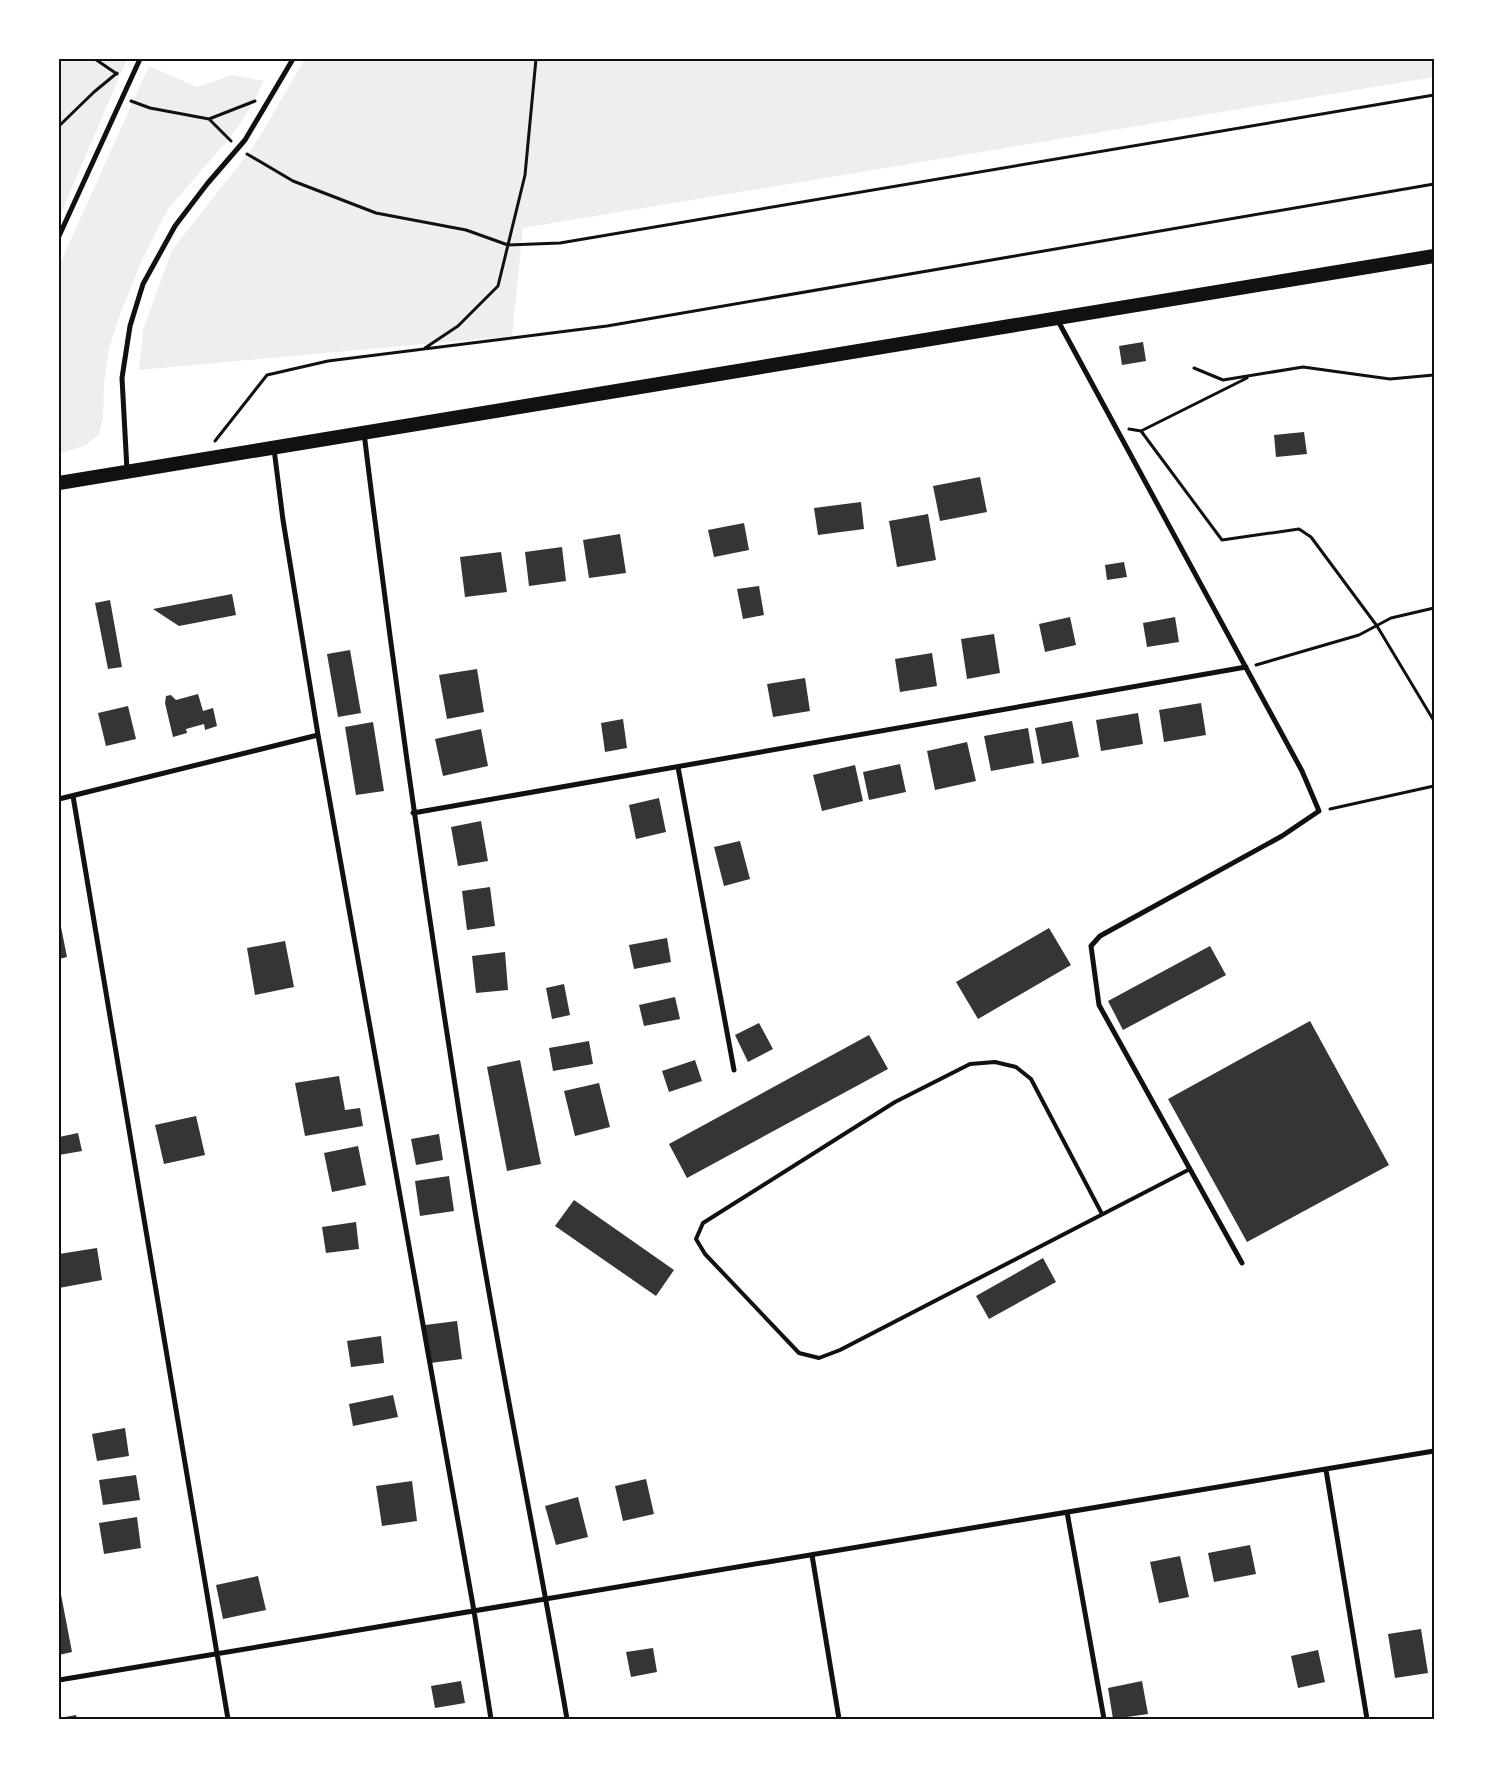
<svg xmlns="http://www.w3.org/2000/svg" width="1493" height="1778" font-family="'Fira Sans',sans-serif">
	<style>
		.green { fill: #eee }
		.building { fill: #353535 }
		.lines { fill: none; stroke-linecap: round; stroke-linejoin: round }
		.path { stroke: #111; stroke-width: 3 }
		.service { stroke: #111; stroke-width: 4 }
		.minor { stroke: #111; stroke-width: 5 }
		.trunk { stroke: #111; stroke-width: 14 }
		.neatline { fill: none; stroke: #111; stroke-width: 2 }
	</style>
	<rect width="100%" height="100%" fill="#fff"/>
	<path class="green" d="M59,59h68l-68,159z
		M305,59h1129v18l-911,151 -11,108 -373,34 4,-40 29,-80 82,-104z
		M149,66l48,21 35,-12 32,6 -14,28 -19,27 -63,73 -26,51 -23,57 -10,32 -5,35 -1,34 -4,16 -13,11 -27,9v-188z"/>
	<path class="building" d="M1143,342l3,19 -24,4 -3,-19z
		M1304,432l3,22 -31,3 -2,-22z
		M980,477l7,35 -47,9 -7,-35z
		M861,502l3,27 -46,6 -4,-27z
		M928,514l8,46 -39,7 -8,-46z
		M744,523l5,27 -35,7 -6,-27z
		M620,534l6,39 -37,5 -6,-38z
		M562,547l4,34 -37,5 -4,-34z
		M501,552l6,40 -42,5 -5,-40z
		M1124,562l3,15 -20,3 -2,-15z
		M759,586l5,29 -21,4 -6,-30z
		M232,594l4,21 -57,11 -26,-17z
		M110,600l12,67 -14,2 -13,-66z
		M1070,617l6,28 -31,7 -6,-28z
		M1175,617l4,25 -32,5 -4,-24z
		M994,634l6,39 -33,6 -6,-40z
		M350,650l11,63 -23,4 -11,-63z
		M932,653l5,33 -37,6 -5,-33z
		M477,669l7,43 -37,7 -8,-44z
		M805,678l5,33 -37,6 -6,-33z
		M198,694l5,17 10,-3 4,18 -12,4 -1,-6 -18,5 1,4 -14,4 -8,-34 1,-7 5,-1 5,5z
		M1201,703l5,32 -42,7 -5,-32z
		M128,706l8,33 -30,7 -8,-33z
		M1138,713l5,31 -42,7 -5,-31z
		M623,719l4,29 -22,4 -4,-29z
		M1072,721l7,36 -37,7 -7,-36z
		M373,722l11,69 -28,4 -11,-68z
		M1028,728l6,35 -43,8 -7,-35z
		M481,729l7,37 -45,10 -8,-37z
		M967,742l9,39 -41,9 -8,-39z
		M900,764l6,28 -37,8 -6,-28z
		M855,765l8,36 -41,10 -9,-36z
		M659,798l7,34 -30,7 -7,-34z
		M481,821l7,40 -30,5 -7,-39z
		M740,841l10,38 -26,7 -10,-39z
		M490,887l5,39 -28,4 -5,-39z
		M59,927h2l6,30 -8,2z
		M1049,928l22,37 -93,54 -22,-37z
		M667,938l4,24 -37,7 -5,-24z
		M285,941l9,46 -39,8 -8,-47z
		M1210,946l16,29 -103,55 -15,-29z
		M505,952l3,38 -32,3 -4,-37z
		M564,984l6,31 -18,4 -6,-31z
		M675,997l5,22 -36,7 -5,-21z
		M1310,1021l79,144 -142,77 -79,-143z
		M759,1023l14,26 -25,13 -13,-27z
		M869,1035l19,34 -201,109 -18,-34z
		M589,1041l4,23 -40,7 -4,-23z
		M520,1060l21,104 -34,7 -20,-104z
		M695,1060l7,21 -33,11 -7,-21z
		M339,1076l6,34 15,-2 3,18 -58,10 -10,-53z
		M599,1083l11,44 -35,9 -11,-45z
		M196,1116l9,39 -41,9 -9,-39z
		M78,1133l4,18 -23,4v-18z
		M439,1134l4,26 -27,5 -5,-26z
		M358,1146l8,39 -34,7 -8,-39z
		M449,1176l5,35 -34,5 -5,-35z
		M574,1200l100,70 -18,26 -101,-70z
		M356,1222l3,27 -33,4 -4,-26z
		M97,1248l5,32 -43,8v-34z
		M1043,1258l13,24 -67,37 -13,-23z
		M457,1321l5,38 -32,4 -5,-38z
		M381,1336l3,27 -33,4 -4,-26z
		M393,1395l5,22 -45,9 -4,-22z
		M125,1428l4,28 -32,5 -5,-27z
		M136,1475l4,25 -37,5 -4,-25z
		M646,1479l8,35 -31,7 -8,-35z
		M412,1481l5,40 -35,5 -6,-40z
		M578,1497l10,40 -32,8 -11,-39z
		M137,1517l4,31 -37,6 -5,-31z
		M1250,1545l6,29 -42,8 -6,-29z
		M1180,1556l9,41 -30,6 -9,-41z
		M258,1576l8,34 -43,9 -7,-34z
		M59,1584l13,68 -13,3z
		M1421,1629l7,44 -33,5 -7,-44z
		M653,1648l4,24 -26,5 -5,-25z
		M1318,1650l7,32 -27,6 -7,-32z
		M461,1681l4,22 -30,5 -4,-22z
		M1142,1681l6,33 -35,5 -5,-31z
		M76,1715l1,4h-17v-1z"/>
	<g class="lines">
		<path class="path" d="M95,59l22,15
			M131,101l19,7 59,11 22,22
			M209,119l46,-18
			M59,126l35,-34 23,-19
			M247,154l46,27 83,32 90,17 42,15 52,-2 874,-148
			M425,348l33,-22 40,-40 27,-111 11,-116
			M1194,368l29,12 80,-13 87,12 44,-4
			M1129,429l12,2 106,-53
			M1141,431l81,109 77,-11 12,8 66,89 57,95
			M215,441l52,-66 61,-14 279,-35 827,-142
			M1256,665l103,-30 32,-17 43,-10
			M1330,809l104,-23"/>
		<path class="service" d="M1102,1214l-71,-135 -15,-12 -21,-5 -25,2 -75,38 -192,121 -7,16 9,15 94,99 20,5 21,-8 350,-181"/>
		<path class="minor" d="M59,236l81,-177
			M1057,319l245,452 17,40 -37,25 -182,100 -9,10 8,59 143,258
			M364,433c32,260 69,519 111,778 28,170 63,338 92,508
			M274,449l9,71 35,215 156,876 17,108
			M127,470l-5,-92 8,-52 13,-42 32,-58 32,-42 38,-44 48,-81
			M678,767l56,303
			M73,796l155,923
			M59,799l259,-64
			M413,813l833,-146
			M1326,1470l41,249
			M1067,1512l37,207
			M812,1555l27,164
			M59,1680l1375,-229"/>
		<path class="trunk" d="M59,483l1375,-227"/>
	</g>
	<rect width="1493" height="1778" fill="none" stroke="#ffffff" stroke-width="120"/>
	<rect x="60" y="60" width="1373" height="1658" class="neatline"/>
</svg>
